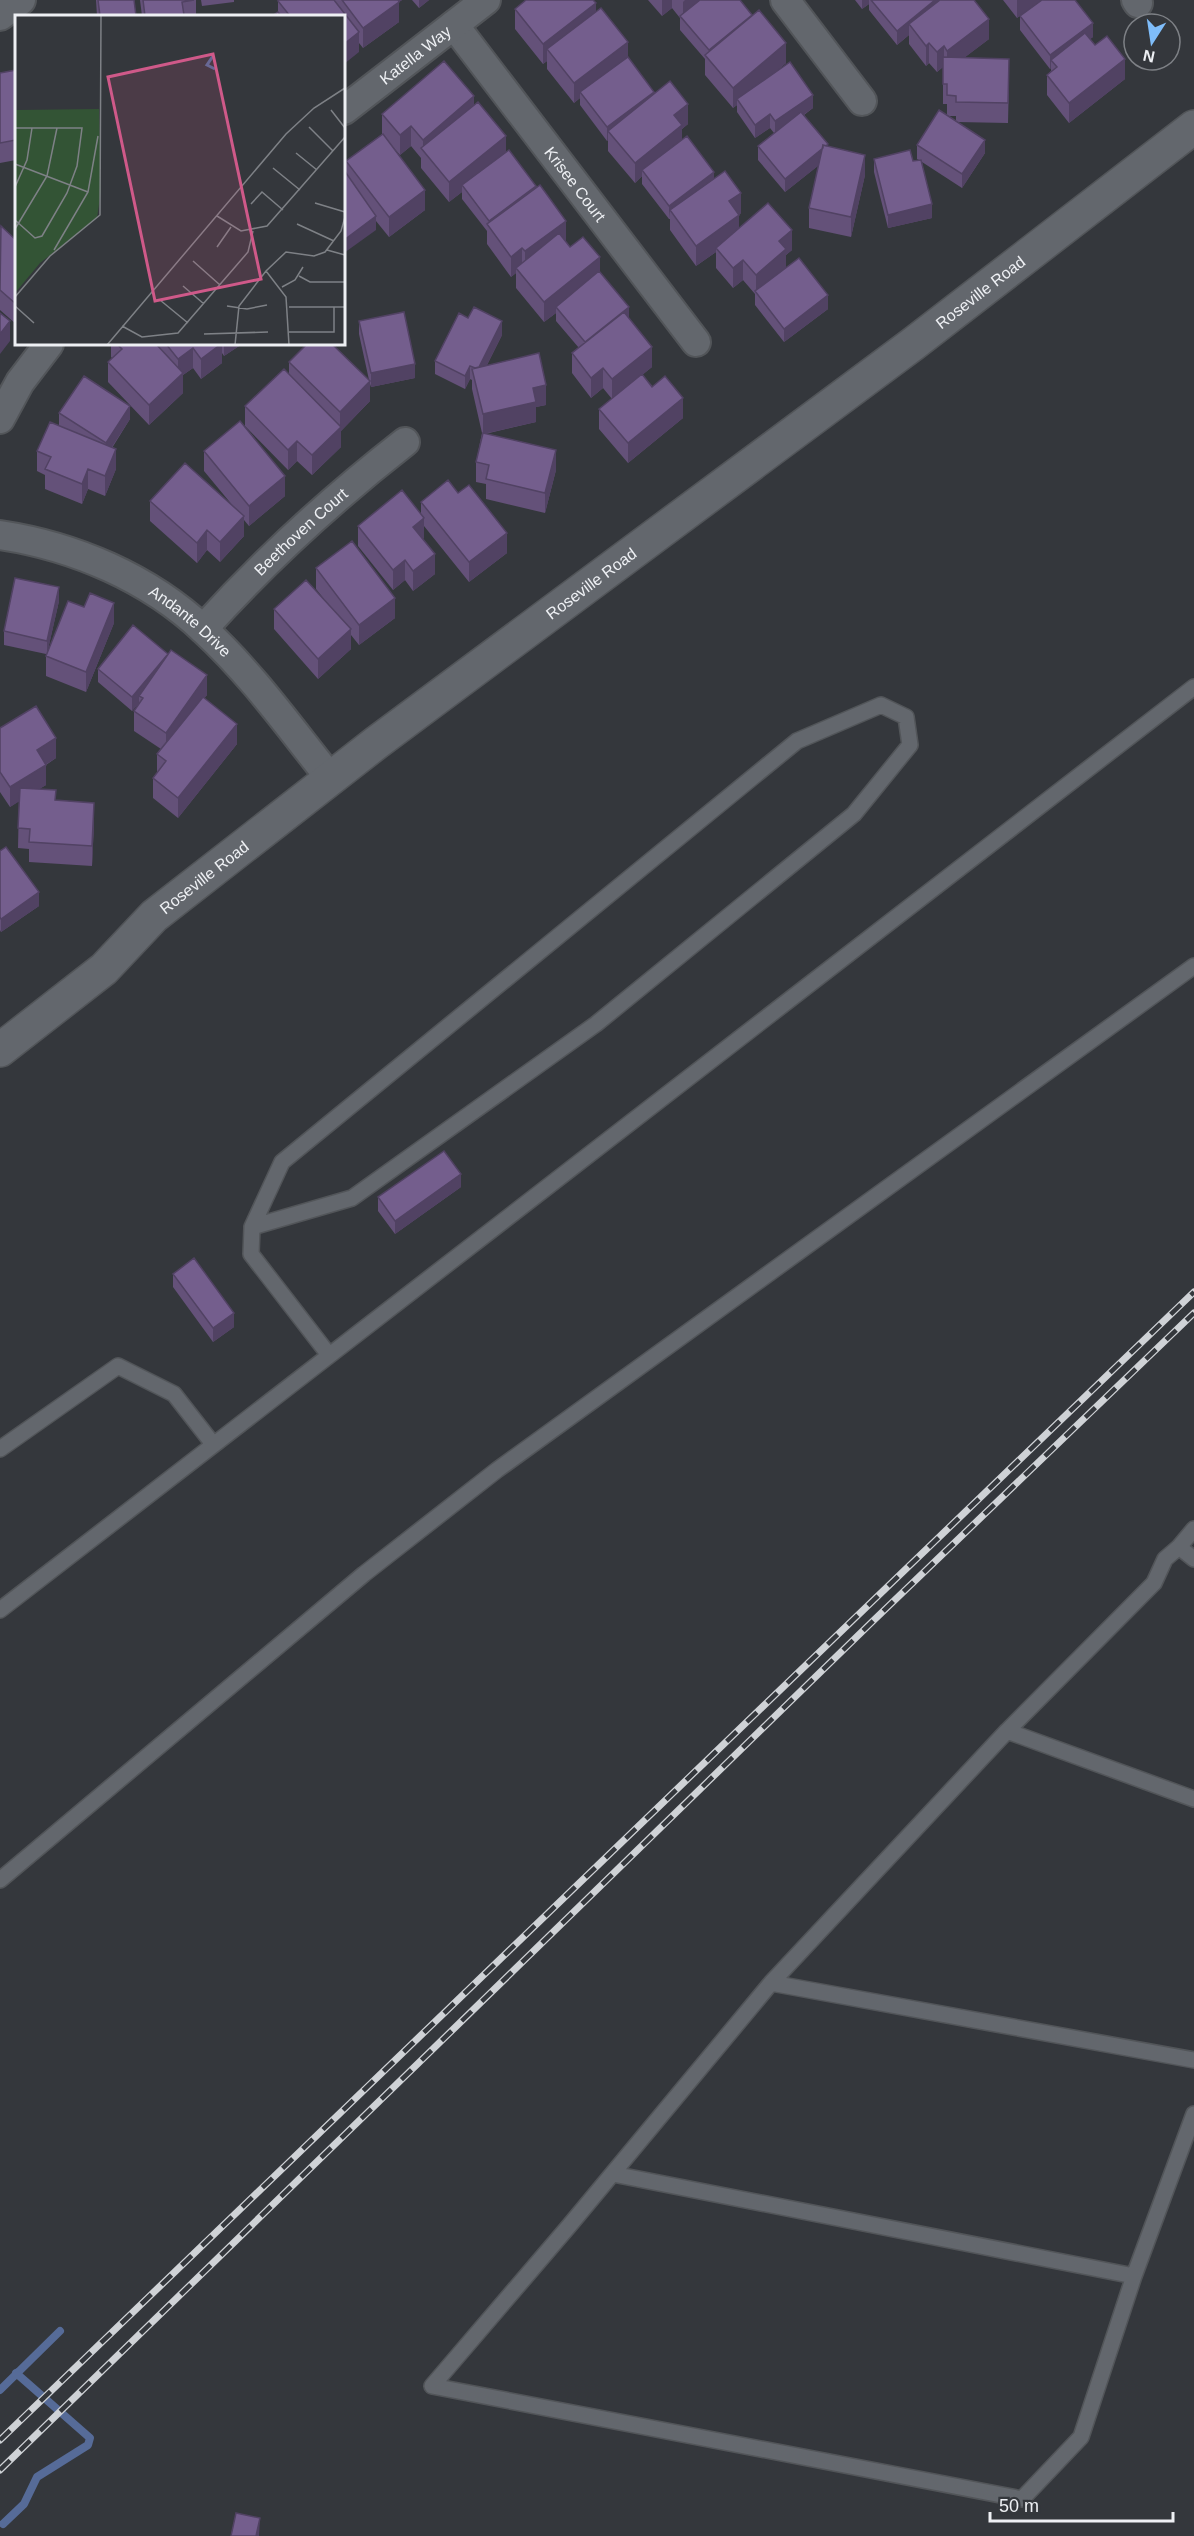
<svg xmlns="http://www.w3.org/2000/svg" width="1194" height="2536" font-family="Helvetica,sans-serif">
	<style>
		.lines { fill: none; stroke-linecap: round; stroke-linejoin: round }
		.stream { stroke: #566b98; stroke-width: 8 }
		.service-casing { stroke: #525559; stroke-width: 18 }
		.minor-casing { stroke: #525559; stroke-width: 32 }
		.secondary-casing { stroke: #525559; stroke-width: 36 }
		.service { stroke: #63676d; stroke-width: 15 }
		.minor { stroke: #63676d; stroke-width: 28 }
		.secondary { stroke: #63676d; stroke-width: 33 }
		.rail-casing { stroke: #cfd2d6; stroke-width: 7 }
		.rail { stroke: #34373c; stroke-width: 4.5; stroke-dasharray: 14; stroke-linecap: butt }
		.wall { fill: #645179; fill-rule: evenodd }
		.shaded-wall { fill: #514263 }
		.building { fill: #745e8d; stroke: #514263; stroke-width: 1.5 }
		.labels { text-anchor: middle; stroke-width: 4.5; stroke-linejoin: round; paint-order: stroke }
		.street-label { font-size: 16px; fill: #eef0f4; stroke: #34373c }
		.inset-river { fill: none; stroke: #566b98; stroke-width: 3 }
		.inset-road { fill: none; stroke: #7e8186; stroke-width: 1.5 }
		.view { fill: #cf5989; fill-opacity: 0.15; stroke: #cf5989; stroke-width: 3 }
		.inset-edge { fill: none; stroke: #eef0f4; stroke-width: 3 }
	</style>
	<rect width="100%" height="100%" fill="#34373c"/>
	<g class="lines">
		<path class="stream" d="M0,2390l60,-59
			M3,2524l21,-20 13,-27 51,-32 2,-7 -74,-65"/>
		<g class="service-casing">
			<path id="service" d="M252,1227l100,-29 244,-174 258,-210 56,-69 -4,-28 -25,-12 -84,36 -515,421 -30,65 -1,27 78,101
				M0,1449l118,-83 56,28 39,50
				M1179,1547l15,-18
				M1194,1559l-15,-12 -14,12 -11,24 -147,148 -236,252 423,77
				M0,1610l1194,-923
				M1007,1731l187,68
				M0,1880l364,-306 133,-104 697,-504
				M771,1983l-202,243 -137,160 590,113 59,-62 53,-161 60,-162
				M613,2174l521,102"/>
		</g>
		<g class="minor-casing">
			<g id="minor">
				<path d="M785,0l77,101"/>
				<path d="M1136,0l2,3"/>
				<path d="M0,16l21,-16"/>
				<path id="s1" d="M454,25l242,317"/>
				<path id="s2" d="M344,110l142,-110"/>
				<path d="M0,419l20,-37 29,-38"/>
				<path id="s3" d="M0,535c74,11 149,43 204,95 48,44 86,98 127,149"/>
				<path id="s4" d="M203,629c62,-69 129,-130 202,-187"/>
			</g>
		</g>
		<g class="secondary-casing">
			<g id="secondary">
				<path id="s5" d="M0,1050l104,-81 50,-53 222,-173 537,-399 281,-217"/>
			</g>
		</g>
		<use href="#service" class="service"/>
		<use href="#minor" class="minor"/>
		<use href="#secondary" class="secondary"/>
		<g class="rail-casing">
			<path id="rail" d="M0,2440l1194,-1148
				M0,2470l874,-850 320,-307"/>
		</g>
		<use href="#rail" class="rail"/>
	</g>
	<path class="wall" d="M96,0h38l2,16h-39z
		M140,0h56v16h-54z
		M201,0h33v2l-32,4z
		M278,0h124l-3,2v20l-36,26 -4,-5v9l-15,-36h-72l6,-4z
		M412,0h17l-10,8z
		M648,0h92l46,63 -13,11 40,34 -9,7 24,31 37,29 -14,62 -42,-9v-20l10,-43 -34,27 -27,-32v-14l16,-13 -4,-5 -15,10 -18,-26v-7l-4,3 -28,-33v-16l-25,-29v-12l-8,-10 -10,8z
		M855,0h119l15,39 -24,18 44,22 -1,44 -51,-1 28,31 -23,35 -40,-26 10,56 -44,10 -14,-56v-13l39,2 6,-1 -2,-1v-14l30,-30v-11h-4v-37l-6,5 -8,-9 -3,3 -17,-22v-9l-12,10 -28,-35v-6l-7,5zM947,116h9v5z
		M1003,0h38l-24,18z
		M515,9l81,3 58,82 34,30 -6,5v12l32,37 27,35 -2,2v13l53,22 -6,5v13l42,41 -44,33 -29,-37v-11l-12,-14 -10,8 -17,-20v-16l-20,14 -26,-36v-11h-1l-27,-35v-8l-7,7 -27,-32v-11l-1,1 -27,-36v-7l-6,5 -27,-34v-8l-4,3 -28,-35z
		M1020,16l73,21 -3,2 35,40 -56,44 -22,-28v-20l4,-4v-3l-1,1 -30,-39z
		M16,70v90l-16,3v-90z
		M474,105l32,47 30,36 30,54 4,5 30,25 29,46 23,49 -10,8 41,43 -55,45 -29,-34v-20l13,-10 -9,-11 -12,10 -19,-25v-20l7,-5 -23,-27v-8l-12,9 -28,-34v-15l-5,4 -24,-33v-13l-25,-32v-7l-13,10 -28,-34v-10l-10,-12 -11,9 -8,-9 33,64 -36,27 -13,-16v9l-30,-56v-13l36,-27v-20z
		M0,227l16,13v84l-16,-14z
		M359,321l56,57 -44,9 -1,-3v17l-29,30v16l-29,28 -15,-14 -9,9 -43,-44v-20l44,-32v-12l80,18 -10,-46z
		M502,335l-15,30 59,40 -10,2v15l-51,12 71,36 -11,43 -59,-14v-15l-10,-2v-20l6,-29 -10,-44v-9l-2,-1 -5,10 -30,-15v-13z
		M111,344h131l-18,12 -2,-3v10l-21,16 -8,-11 -10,7v18l-34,32 -41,-43v-20l4,-4 -1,-1z
		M59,413l71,6 -18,29 4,21 -11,27 -17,-7 -6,15 -37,-15v-14l-8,-4v-20l22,-25z
		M204,451l81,45 -36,30 -5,-6v16l-24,26 -13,-12 -10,13 -47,-42v-20l83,5 -29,-35z
		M421,502l86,51 -38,29 -45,-56v12l-2,1 13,35 -22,17 -8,-11 -12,10 -35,-44v-20l63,-12z
		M316,568l79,50 -36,27 -8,-10v14l-33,30 -44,-50v-20l50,-10 -8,-10z
		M59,601l-11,48 66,-26 -28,69 -40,-16v-22l-42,-9v-14z
		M98,669l109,26 -3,3 33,46 -59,74 -25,-20v-20l4,-5v-19l4,-5 -27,-18v-20l5,-8 -7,8 -34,-29z
		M0,728l56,30 -10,7v20l-7,4 17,12 38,22 -2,43 -63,-4v-13l-11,-1 1,-47 -9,6 -10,-15z
		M0,851l39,55 -38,26 -1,-2z
		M461,1187l-66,47 -17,-23v-14z
		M173,1274l61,53 -21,15 -40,-55z"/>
	<path class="shaded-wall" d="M397,0h5l-3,2v20l-36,26v-20z
		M419,0h10l-10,8z
		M662,0h10v8l-10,8z
		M685,0h24l-26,20v-18z
		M862,0h7v4l-7,5z
		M935,0h6l-32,24v11l-12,10v-14z
		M1017,0h24l-24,18z
		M596,3v20l-49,26v12l-4,3v-20z
		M752,15v13l-43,32v-10z
		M989,19v20l-42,32v-20z
		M1093,23v14l-38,28 -4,-5v8l-1,1v-14z
		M359,32v20l-15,12v-20z
		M628,42v20l-48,30v6l-6,5v-20z
		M786,43v20l-47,39 -2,-3v6l-4,3v-20z
		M929,43v20l-3,3v-20z
		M944,46v20l-7,6v-20z
		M1125,59v20l-56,44v-20z
		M654,92v14l-46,25v9l-1,1v-14z
		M813,95v13l-38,27v-14z
		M474,96v20l-51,34v-10z
		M688,104v20l-6,5v16l-40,25v6l-7,7v-20l39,-48z
		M770,114v14l-15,10v-13z
		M411,126v20l-11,9v-20z
		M506,136v20l-44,29v7l-13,10v-20z
		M985,140v13l-23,35v-14z
		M828,144v14l-43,34v-13z
		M865,155v20l-14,62v-20z
		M714,172v14l-44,24 -1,9v-13z
		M536,186v13l-47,29v-7z
		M425,190v20l-36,27v-20z
		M741,193v20l-12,8v-20z
		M932,204v14l-44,10v-13z
		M739,215v20l-23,13v4l-20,14v-20z
		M376,216v14l-32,23v-13z
		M566,221v20l-41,30v-20z
		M792,230v20l-6,5v14l-30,23v-17l23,-34z
		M522,248v20h-6v5l-5,4v-20z
		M600,257v20l-44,30v6l-12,9v-20z
		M743,260v20l-10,8v-20z
		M828,295v14l-44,33v-13z
		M629,307v14l-44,21z
		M10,321v20l-10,13v-20z
		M502,321v14l-24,48v-14z
		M221,344h1v19l-21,16v-20z
		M224,344h18l-18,12z
		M652,347v20l-40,32v-20z
		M193,348v20l-10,7v18l-34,32v-20l29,-27v-19z
		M415,364v14l-44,9v-14z
		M470,366v13l-5,10v-13z
		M603,368v20l-12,10v-20z
		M370,381v20l-29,30v16l-29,28v-20l28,-27v-16z
		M546,385v20l-10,2v15l-53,12v-20l50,-26z
		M683,398v20l-55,45v-20z
		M130,406v13l-24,37v-13z
		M297,441v20l-9,9v-20z
		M116,449v20l-11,27v-20z
		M556,450v20l-11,43v-20z
		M88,469v20l-6,15v-20z
		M285,476v20l-36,30v-20z
		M244,516v20l-24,26v-20z
		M424,518v20l-11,9v-20z
		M207,530v20l-10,13v-20z
		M507,533v20l-38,29v-20z
		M435,554v20l-22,17v-20z
		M405,560v20l-12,10v-20z
		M59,587v14l-12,53v-13z
		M395,598v20l-36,27v-20z
		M114,603v20l-28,69v-20z
		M351,629v20l-33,30v-20z
		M168,654l-29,42v7l-7,8v-14z
		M207,675v20l-41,58v-20z
		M237,724v20l-59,74v-20z
		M56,738v20l-19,12v-20z
		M46,765v20l-36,22v-20z
		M94,803v20l-2,43v-20z
		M39,892v14l-38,26v-13z
		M461,1174v13l-66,47v-13z
		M234,1313v14l-21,15v-14z
		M260,2518l-1,18h-3z"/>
	<path class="building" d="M98,0h36l2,16h-41h5z
		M143,0h51l-12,2 2,13 -9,1h-30z
		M278,0h56l25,32 -15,12v-28h-54l-12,-15z
		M342,0h56l1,2 -36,26z
		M526,0h67l3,3 -53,41 -28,-35z
		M700,0h40l12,15 -43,35 -29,-34z
		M871,0h64l-38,31z
		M940,0h34l15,19 -42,32 -3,-5 -7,6 -8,-9 -3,3 -17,-22z
		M1042,0h33l18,23 -43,32 -30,-39z
		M601,8l27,34 -54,41 -27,-34z
		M759,10l27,33 -53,45 -28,-33z
		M278,12l3,4h-9z
		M1085,33l10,12 12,-9 18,23 -56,44 -22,-28 10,-8 -6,-7z
		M628,57l26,35 -47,35 -27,-35z
		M943,57l66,2 -1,44 -52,-1v-6l-9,-1v-11h-4z
		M444,61l30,35 -51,44 -12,-14 -11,9 -18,-21z
		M790,62l23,33 -38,26 -5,-7 -15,11 -18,-26z
		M16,70v70l-16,3v-70z
		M670,81l18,23 -14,11 8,10 -47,38 -27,-32z
		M478,102l28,34 -57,46 -28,-34z
		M939,110l46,30 -23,34 -45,-29z
		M801,112l27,32 -2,2 -3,-1v3l-38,31 -27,-33z
		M383,134l42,56 -36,27 -43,-56z
		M687,136l27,36 -45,34 -27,-36z
		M823,145l42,10 -14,62 -42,-9z
		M509,150l27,36 -47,35 -27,-36z
		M910,150l3,11 8,-1 11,44 -44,11 -14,-56z
		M344,170l32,46 -32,24z
		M725,171l16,22 -12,8 10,14 -43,31 -26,-36z
		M540,185l26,36 -41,30 -3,-3 -11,9 -24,-33z
		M768,203l24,27 -13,11 7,8 -30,26 -13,-15 -10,8 -17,-20z
		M1,226l15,14v64l-16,-14z
		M559,233l11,14 13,-10 17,20 -56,45 -28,-34z
		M799,258l29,37 -44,34 -29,-38z
		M599,271l30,36 -44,35 -29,-35z
		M474,307l28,14 -23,46 -4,1 -5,-2 -5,10 -30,-15 24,-48 9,5z
		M404,312l11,52 -44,9 -12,-52z
		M624,312l28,35 -40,32 -9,-11 -12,10 -19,-25z
		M0,313l10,8 -10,13z
		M117,344h39l27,29 -34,32 -41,-43 14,-13z
		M166,344h55l-20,15 -8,-11 -15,11z
		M307,344h25l38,37 -30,31 -51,-50z
		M539,353l7,32 -13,3 3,14 -53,12 -11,-45z
		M284,369l57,58 -29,28 -15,-14 -9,9 -43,-44z
		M642,374l10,13 13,-11 18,22 -55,45 -29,-34z
		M84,376l46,30 -24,37 -47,-30z
		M240,421l45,55 -36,30 -45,-55z
		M50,422l66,27 -11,27 -17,-7 -6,15 -37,-15 6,-12 -14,-6z
		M483,433l73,17 -11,43 -59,-14 3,-14 -13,-3z
		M185,463l59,53 -24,26 -13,-12 -10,13 -47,-42z
		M448,480l10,13 11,-8 38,48 -38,29 -48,-60z
		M402,490l22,28 -11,9 22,27 -22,17 -8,-11 -12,10 -35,-44z
		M352,541l43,57 -36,27 -43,-57z
		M15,578l44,9 -12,54 -43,-10z
		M306,580l45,49 -33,30 -44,-50z
		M90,593l24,10 -28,69 -40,-16 22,-55 16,6z
		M133,625l35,29 -36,43 -34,-28z
		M171,650l36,25 -41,58 -32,-22 9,-13 -4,-2z
		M203,697l34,27 -59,74 -25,-20 13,-17 -9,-7z
		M36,706l20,32 -19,12 9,15 -36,22 -10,-15v-44z
		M20,788l36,2 -1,10 39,3 -2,43 -63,-4 1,-13 -12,-1z
		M6,847l33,45 -38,27 -1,-2v-66z
		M444,1151l17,23 -66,47 -17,-24z
		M194,1258l40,55 -21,15 -40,-54z
		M236,2513l24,5 -4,18h-25z"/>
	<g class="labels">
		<g class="street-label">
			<text dy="6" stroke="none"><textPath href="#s2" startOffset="90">Katella Way</textPath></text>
			<text dy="6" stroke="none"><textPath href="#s1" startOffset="200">Krisee Court</textPath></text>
			<text dy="6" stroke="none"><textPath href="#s5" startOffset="1240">Roseville Road</textPath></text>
			<text dy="6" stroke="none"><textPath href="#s4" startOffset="138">Beethoven Court</textPath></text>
			<text dy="6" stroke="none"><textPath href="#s5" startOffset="754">Roseville Road</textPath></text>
			<text dy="6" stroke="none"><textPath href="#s3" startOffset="212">Andante Drive</textPath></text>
			<text dy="6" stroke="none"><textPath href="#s5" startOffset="268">Roseville Road</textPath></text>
		</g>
	</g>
	<g transform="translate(15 15)">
		<rect width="330" height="330" fill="#34373c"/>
		<path d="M84,94l2,82 -4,27 -57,45 -25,30v-183z" fill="#335435"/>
		<path class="inset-river" d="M198,41l-6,9 8,4"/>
		<path class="inset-road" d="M316,95l14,18M294,112l24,24M0,113h67l-5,38 -10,27 -25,43 -7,2 -20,-18M281,138l21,17M0,149l73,28M258,153l27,22M0,172l12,-27 5,-32M330,172v24M300,188l30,9M236,189l11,-12 21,18M202,201l24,15 26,-5 78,-89M282,209l37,17M0,214l32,-53 10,-48M202,232l14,-20M39,235l34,-58 10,-56M312,235l18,5M178,246l27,24M251,256l20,26 3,48M284,261l11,6h35M168,271l21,18M267,272l13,-7 8,-13M0,282l35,-41 50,-41 1,-200M145,285l28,23M0,291l19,17M212,291l20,3 20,-4M274,292h56M107,311l20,11 36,-4 70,-81 5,-21M274,317h45v-25M189,319l64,-2M92,330l179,-211 28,-26 31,-20M220,330l4,-39 27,-35 20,-19 28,4 11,-4 16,-21 4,-14"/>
		<path class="view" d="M198,39l48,225 -106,22 -47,-224z"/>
		<rect width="330" height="330" class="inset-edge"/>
	</g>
	<g transform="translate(1152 42) rotate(192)"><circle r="28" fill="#34373c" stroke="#7e8186" stroke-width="1.5"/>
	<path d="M0-4.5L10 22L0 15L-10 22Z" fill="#7fbdfa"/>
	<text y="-9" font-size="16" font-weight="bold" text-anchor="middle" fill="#eef0f4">N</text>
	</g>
	<path d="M990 2512v9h183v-9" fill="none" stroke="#eef0f4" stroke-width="3"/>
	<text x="999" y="2512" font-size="18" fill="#eef0f4" stroke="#34373c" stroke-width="4.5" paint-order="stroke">50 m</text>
</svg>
